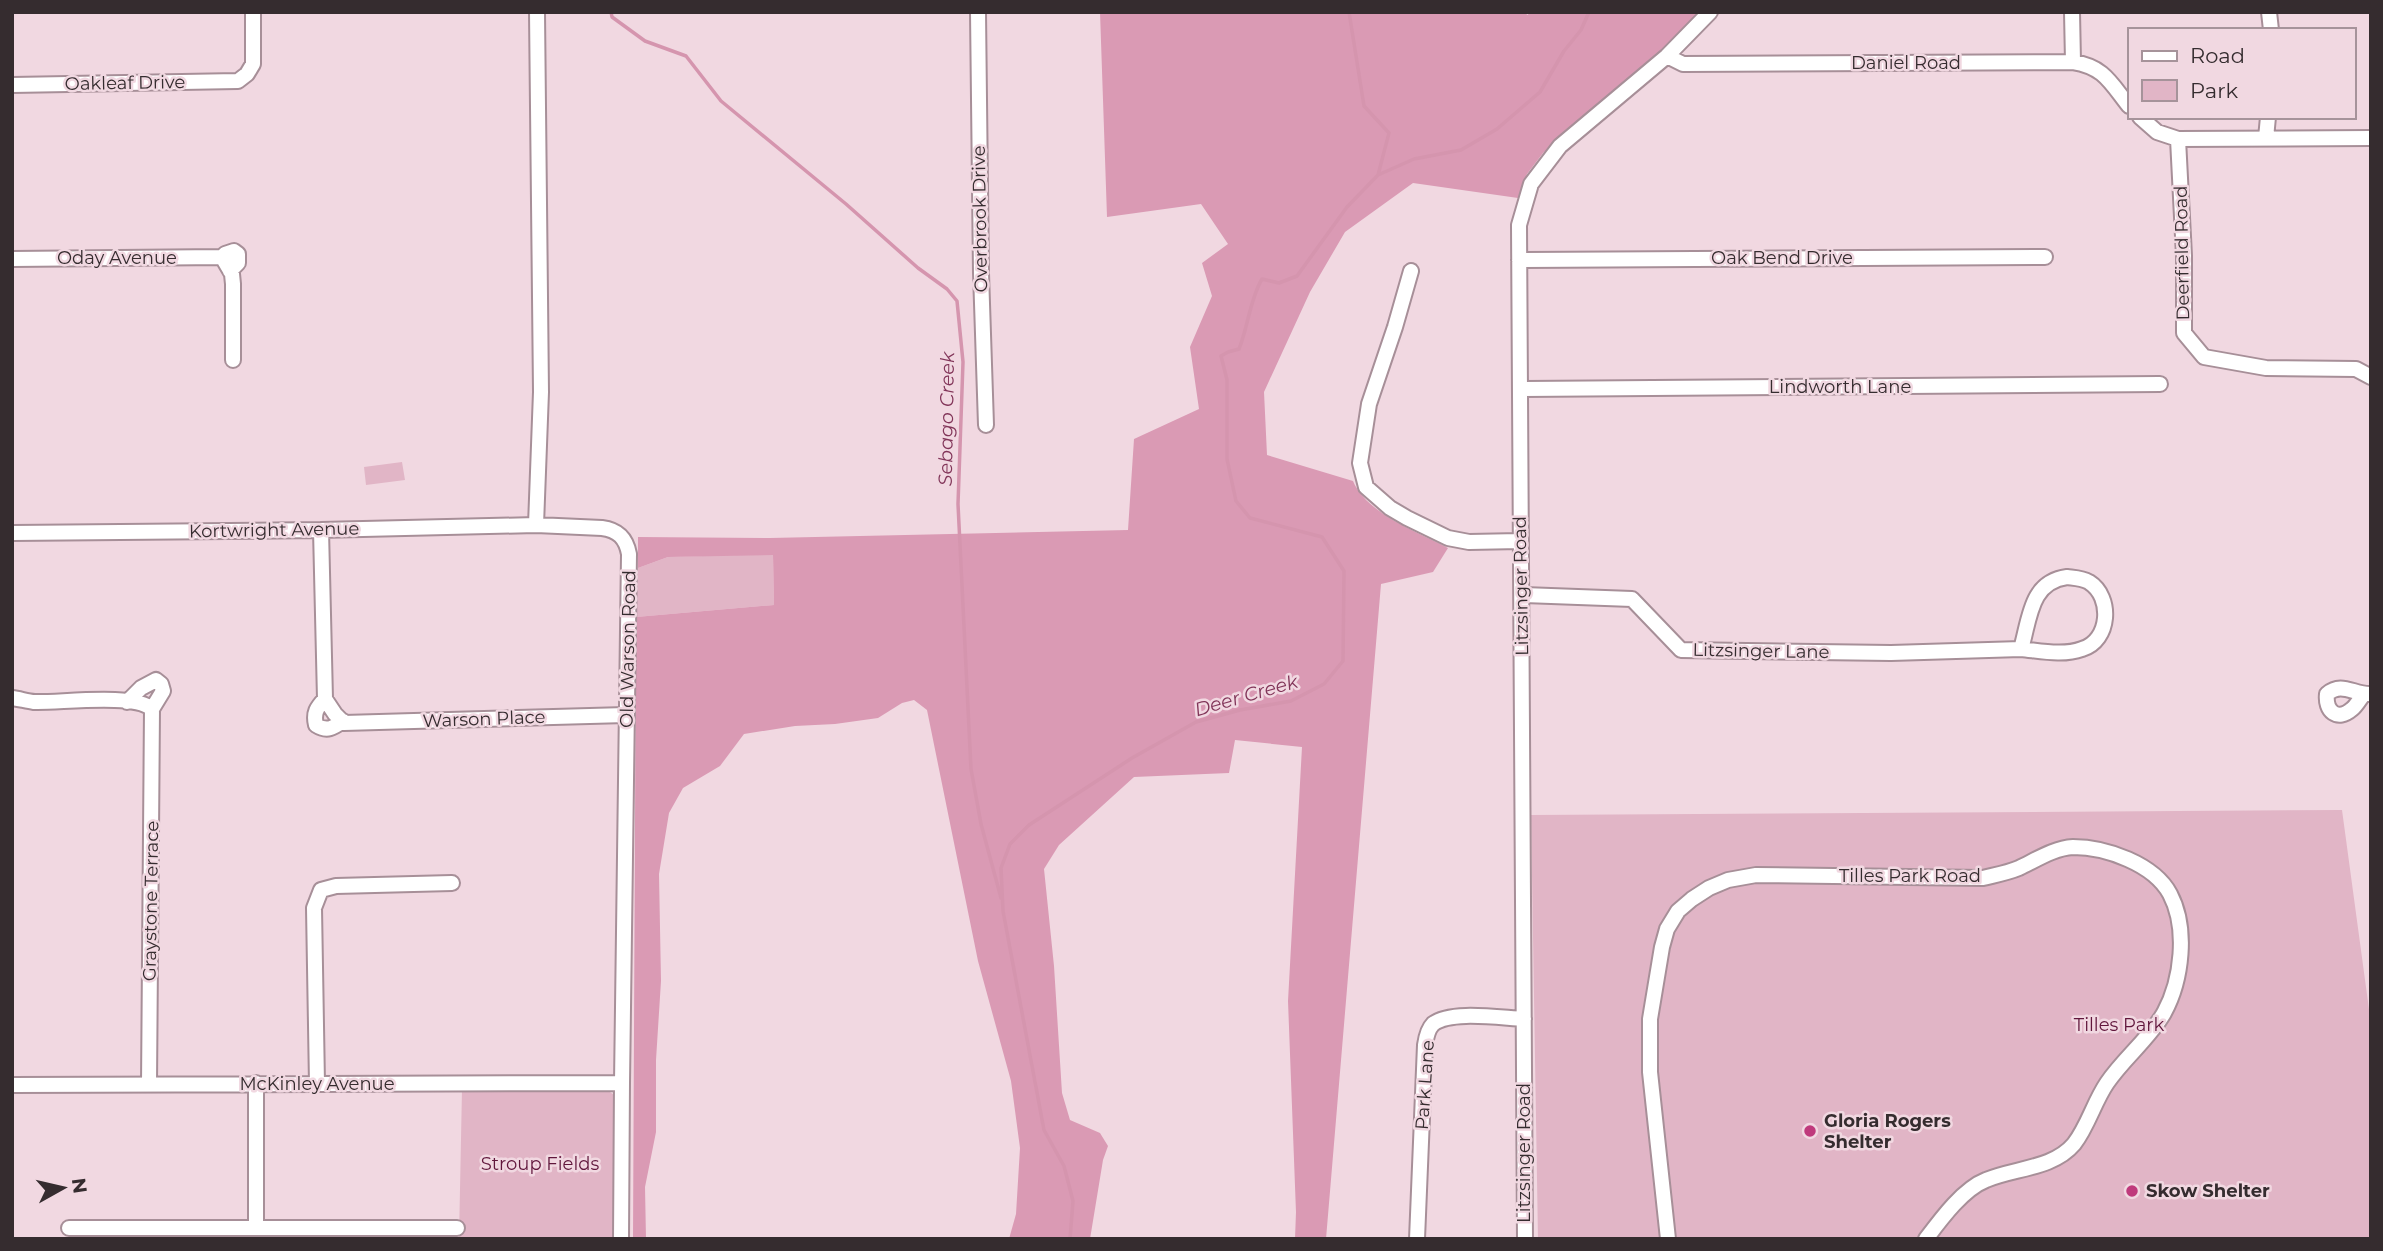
<svg xmlns="http://www.w3.org/2000/svg" width="2383" height="1251" font-family="Montserrat,sans-serif">
	<style>
		.green { fill: #e1b5c6 }
		.forest { fill: #da9ab4 }
		.lines { fill: none; stroke-linecap: round; stroke-linejoin: round }
		.stream { stroke: #d595ae; stroke-width: 3.5 }
		.minor-casing { stroke: #a78f98; stroke-width: 18 }
		.minor { stroke: #fff; stroke-width: 14 }
		.poi-dot { fill: #bf3a7c; stroke: #f1d8e1; stroke-width: 2.5 }
		.labels { text-anchor: middle; stroke-width: 5; stroke-linejoin: round; paint-order: stroke }
		.street-label { font-size: 18px; fill: #352c2f; stroke: #f1d8e1 }
		.park-label { font-size: 18px; fill: #61163c; stroke: #f1d8e1 }
		.poi-label { font-size: 18px; font-weight: bold; fill: #352c2f; stroke: #f1d8e1; text-anchor: start }
		.water-label { font-size: 19px; font-style: italic; fill: #823559; stroke: #f1d8e1 }
	</style>
	<rect width="100%" height="100%" fill="#f1d8e1"/>
	<path class="green" d="M402,462l3,18 -39,5 -2,-18z
		M773,554l1,51 -138,12 2,-49 30,-11z
		M2342,810l29,214v215h-833l-7,-424z
		M462,1089l148,3 8,6 2,141h-161z"/>
	<path class="forest" d="M1100,12h426l1,3 5,-3h166l-40,44 -115,97 -16,21 -9,24 -105,-15 -68,49 -35,60 -46,100 3,63 86,26c14,33 65,51 95,67l-15,24 -52,12 -55,655h-31l1,-27 -8,-211 14,-254 -67,-7 -6,33 -95,4 -75,68 -15,24 10,97 8,127 8,27 30,13 8,13 -5,14 -13,79h-81l7,-25 4,-66 -9,-67 -33,-120 -51,-251 -13,-10 -12,3 -24,15 -43,6 -40,2 -51,8 -24,32 -37,22 -14,25 -10,61 2,107 -5,79v72l-11,55 1,52h-13l3,-622 138,-12 -1,-50 -105,2 -30,11v-31l132,1 358,-8 6,-91 65,-30 -9,-62 22,-51 -10,-33 26,-19 -27,-40 -94,13z"/>
	<g class="lines">
		<path class="stream" d="M611,12l1,5 33,24 41,15 35,45 125,103 72,64 29,21 10,12 6,61 -5,142 13,265 10,55 20,74
			M1349,12l15,94 25,27 -11,42
			M1070,1239l3,-38 -9,-35 -20,-36 -41,-219 -2,-43 9,-24 19,-19 103,-67 64,-36 44,-12 51,-9 33,-17 19,-23 1,-90 -22,-34 -72,-19 -14,-17 -9,-42v-79l-6,-24 7,-4 11,-3c9,-22 11,-50 23,-70l17,4 18,-7 50,-69 31,-32 36,-16 47,-9 36,-21 43,-37 24,-41 17,-21 8,-18"/>
		<g class="minor-casing">
			<path id="minor" d="M978,12l3,261 5,152
				M2072,12l1,50
				M2269,12l2,18
				M1667,56l16,8 390,-2c31,5 37,20 56,44
				M12,85l226,-4 9,-7 6,-10v-52
				M2140,117l17,15 21,7 193,-1
				M2266,138l2,-21
				M2178,139l6,117v77l20,24 62,11 90,1 15,8
				M222,257l10,17 1,10v76
				M222,257l3,-3 9,-3 4,3v9l-8,8
				M12,259l210,-2
				M1519,260l526,-3
				M1411,271l-16,56 -26,77 -9,59 6,24 24,21 17,10 41,20 21,4 51,-1
				M1521,389l639,-5
				M536,525l5,-133 -4,-380
				M321,530l4,169 10,15 9,9 282,-8
				M12,533l309,-3 215,-5 66,3c16,2 24,10 27,26l-7,529 -1,156
				M2067,577c8,1 15,1 22,5 24,15 21,59 -7,67 -19,7 -41,2 -61,0 9,-31 9,-67 46,-72z
				M1522,595l110,4 49,51 210,3 130,-4
				M2363,695c-3,4 -7,11 -11,14 -15,13 -27,2 -25,-15 15,-13 27,1 44,0
				M12,698c7,1 15,3 22,4 26,1 100,-9 118,7l-3,376
				M325,699c-8,8 -12,14 -9,26 11,7 17,3 27,-4
				M127,702l14,-14 15,-8 5,4 2,7 -11,18
				M256,1083v145
				M317,1084l-3,-176 7,-18 15,-4 116,-3
				M12,1085l610,-2
				M69,1228h388
				M1417,1239l8,-194c1,-7 3,-16 8,-21 17,-14 68,-6 91,-5
				M1525,1239l-6,-1014 12,-41 29,-38 107,-90 43,-44
				M1668,1239l-18,-167v-53l12,-72 5,-18 11,-18 14,-12 17,-11 19,-8 28,-5 227,3c12,-3 24,-5 36,-10 17,-8 35,-20 54,-21 33,0 81,17 97,47 18,34 12,86 -6,119 -15,26 -40,45 -57,70 -13,19 -19,43 -33,61 -21,25 -60,24 -88,36 -23,9 -45,39 -60,59"/>
		</g>
		<use href="#minor" class="minor"/>
	</g>
	<g class="poi-dot">
		<circle cx="1810" cy="1131" r="7"/>
		<circle cx="2132" cy="1191" r="7"/>
	</g>
	<g class="labels">
		<g class="street-label">
			<text x="1906" y="69">Daniel Road</text>
			<text transform="translate(125 83) rotate(-1)" y="6">Oakleaf Drive</text>
			<text transform="translate(980 219) rotate(-91)" y="6">Overbrook Drive</text>
			<text transform="translate(2182 253) rotate(-91)" y="6">Deerfield Road</text>
			<text x="117" y="264">Oday Avenue</text>
			<text x="1782" y="264">Oak Bend Drive</text>
			<text x="1840" y="393">Lindworth Lane</text>
			<text transform="translate(274 530) rotate(-1)" y="6">Kortwright Avenue</text>
			<text transform="translate(1521 586) rotate(-91)" y="6">Litzsinger Road</text>
			<text transform="translate(628 649) rotate(-89)" y="6">Old Warson Road</text>
			<text transform="translate(1761 651) rotate(1)" y="6">Litzsinger Lane</text>
			<text transform="translate(484 719) rotate(-2)" y="6">Warson Place</text>
			<text x="1910" y="882">Tilles Park Road</text>
			<text transform="translate(151 901) rotate(-89)" y="6">Graystone Terrace</text>
			<text x="317" y="1090">McKinley Avenue</text>
			<text transform="translate(1425 1085) rotate(-86)" y="6">Park Lane</text>
			<text transform="translate(1524 1153) rotate(-90)" y="6">Litzsinger Road</text>
		</g>
		<g class="park-label">
			<text x="2119" y="1031">Tilles Park</text>
			<text x="540" y="1170">Stroup Fields</text>
		</g>
		<g class="poi-label">
			<text x="1824" y="1127">Gloria Rogers<tspan x="1824" dy="21">Shelter</tspan></text>
			<text x="2146" y="1197">Skow Shelter</text>
		</g>
		<g class="water-label">
			<text transform="translate(946 419) rotate(-89)" y="7">Sebago Creek</text>
			<text transform="translate(1246 695) rotate(-16)" y="7">Deer Creek</text>
		</g>
	</g>
	<rect width="2383" height="1251" fill="none" stroke="#352c2f" stroke-width="28"/>
	<rect x="2128" y="28" width="228" height="91" fill="#f1d8e1" stroke="#a6939a" stroke-width="2"/>
	<rect x="2142" y="51" width="35" height="10" fill="#ffffff" stroke="#a6939a" stroke-width="2"/>
	<text x="2190" y="63" font-size="21" fill="#352c2f">Road</text>
	<rect x="2142" y="80" width="35" height="21" fill="#e1b5c6" stroke="#a6939a" stroke-width="2"/>
	<text x="2190" y="98" font-size="21" fill="#352c2f">Park</text>
	<g transform="translate(63 1188) rotate(82)" stroke="#f1d8e1" stroke-width="5" paint-order="stroke">
	<path d="M0-5L12 26L0 18L-12 26Z" fill="#352c2f"/>
	<text y="-10" font-size="19" font-weight="bold" text-anchor="middle" fill="#352c2f">N</text>
	</g>
</svg>
